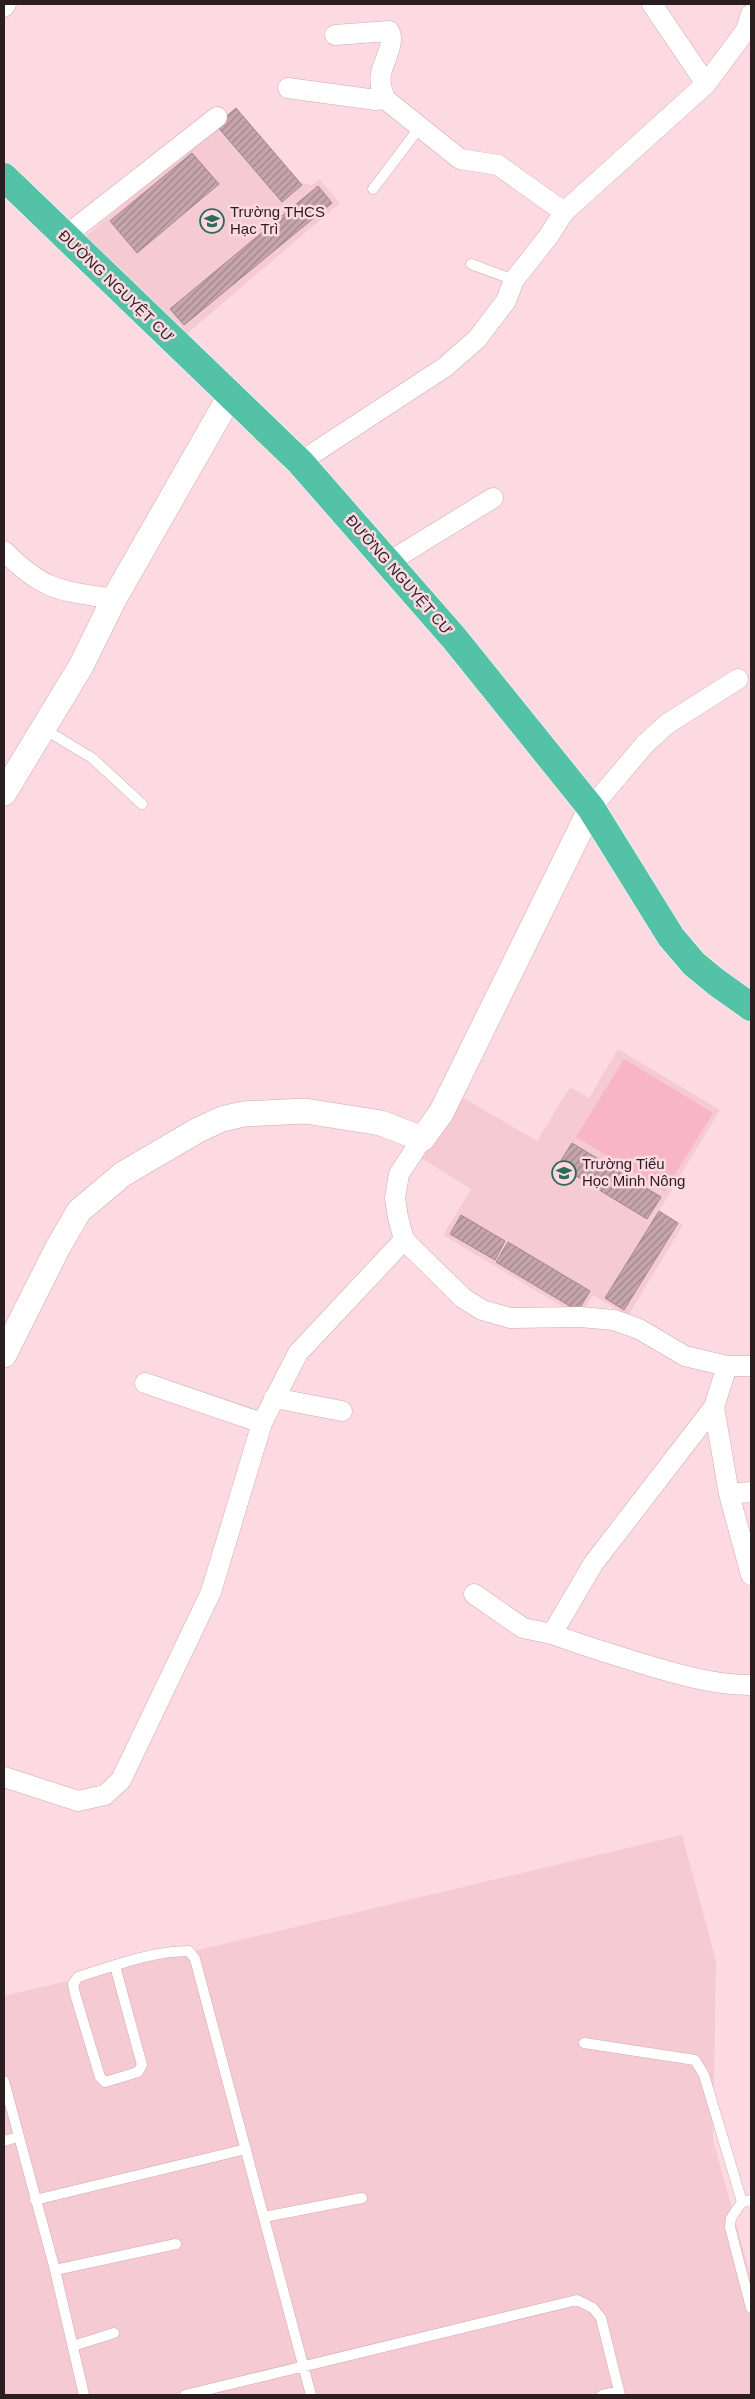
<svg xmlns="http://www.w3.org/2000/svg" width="755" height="2399" font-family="Arial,sans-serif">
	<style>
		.built { fill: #f5cad3 }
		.green { fill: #f8b5c4 }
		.building { fill: url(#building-hatch); stroke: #a7878e }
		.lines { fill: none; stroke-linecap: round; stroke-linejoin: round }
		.service-casing { stroke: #cdabb2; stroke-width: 11 }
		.minor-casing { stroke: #cdabb2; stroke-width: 21 }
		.tertiary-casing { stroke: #cdabb2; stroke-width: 26 }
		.trunk-casing { stroke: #fff; stroke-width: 29 }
		.service { stroke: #fff; stroke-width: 10 }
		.minor { stroke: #fff; stroke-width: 20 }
		.tertiary { stroke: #fff; stroke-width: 25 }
		.trunk { stroke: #53c2a7; stroke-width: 28 }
		.labels { text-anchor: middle; stroke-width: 5; stroke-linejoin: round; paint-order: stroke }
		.poi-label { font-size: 15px; fill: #2b1e21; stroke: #fddae1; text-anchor: start }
		.street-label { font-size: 15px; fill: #2b1e21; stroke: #fddae1 }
	</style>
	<defs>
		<pattern id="building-hatch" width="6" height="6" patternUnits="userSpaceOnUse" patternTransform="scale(1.25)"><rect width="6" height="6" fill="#c6a5ac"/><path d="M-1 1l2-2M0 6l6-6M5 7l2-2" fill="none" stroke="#a1868c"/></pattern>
	</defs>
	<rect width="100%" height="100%" fill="#fddae1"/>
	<path class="built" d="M236,108l64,75 12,2 7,-6 21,24 -165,141 -91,-106z
		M618,1049l102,61 -61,101 24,14 -55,91 -35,-21 -13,22 -137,-82 28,-46 -52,-32 38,-63 80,47 33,-54 19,11z
		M682,1835l34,126 -3,179 38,138v117h-747v-399z"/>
	<path class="green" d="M624,1059l89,54 -48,78 -89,-54z"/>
	<path class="building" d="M236,108l66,77 -20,17 -66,-77z
		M192,153l27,31 -82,69 -27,-32z
		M318,186l14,17 -148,122 -14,-16z
		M572,1143l89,54 -14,22 -89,-54z
		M659,1211l19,12 -54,87 -19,-12z
		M461,1215l44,26 -10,19 -45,-26z
		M508,1242l82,49 -12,20 -82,-49z"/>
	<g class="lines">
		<g class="service-casing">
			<path id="service" d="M373,189l47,-62
				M471,264l43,16
				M44,729l48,29 50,46
				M115,1966l27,99 -4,7 -33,10 -5,-5 -25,-83 -2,-10 5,-7c35,-11 74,-26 111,-26l6,8 116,436
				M584,2043l111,17 9,15 38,127 9,-2
				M4,2081l51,189 29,125
				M4,2141l14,-4
				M35,2200l211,-51
				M742,2202l-11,16 -1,9 21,81
				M264,2217l98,-19
				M55,2270l121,-26
				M73,2346l41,-13
				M185,2395l392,-95 16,8 8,10 19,77
				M602,2395l17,-4"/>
		</g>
		<g class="minor-casing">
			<path id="minor" d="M652,4l54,80
				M4,7l2,-3
				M335,35l54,-4c7,11 -6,31 -8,43 -2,9 1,17 4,25l75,60 38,6 66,47
				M288,88l88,12 9,-1
				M64,237l153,-120
				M300,462l145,-95 32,-28 29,-38 8,-21 34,-43 16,-25 142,-128 40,-54 5,-16
				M4,551c41,41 55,39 110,48
				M389,562l104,-64
				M591,808l54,-64 22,-20 71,-45
				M422,1139l-23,35 -4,24 3,19 6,23 59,58 19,12 28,8 70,-1 34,3 25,9 46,27 42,10h24
				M727,1366l-13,41 -121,157 -41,70c32,12 65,22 98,32 34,10 66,19 101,19
				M145,1383l117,40
				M274,1398l68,13
				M714,1407l15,87 22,81
				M729,1494l22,-2
				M474,1594l49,34 29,6
				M4,1777l74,24 27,-6 16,-15 90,-188 51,-169 36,-70 106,-113"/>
		</g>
		<g class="tertiary-casing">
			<path id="tertiary" d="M4,793l77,-127 33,-67 116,-203
				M4,1355l53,-106 22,-38 44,-37 75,-44 24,-11 21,-5 62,-3 76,12 41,16 19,-26 150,-305"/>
		</g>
		<g class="trunk-casing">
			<path id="trunk" d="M4,177l296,285 154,176 137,170 80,129 23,27 22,18 35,25"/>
		</g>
		<use href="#service" class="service"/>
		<use href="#minor" class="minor"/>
		<use href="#tertiary" class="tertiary"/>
		<use href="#trunk" class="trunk"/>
	</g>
	<defs>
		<g id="school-ring" transform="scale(1.25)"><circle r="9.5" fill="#fddae1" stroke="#2b6b59" stroke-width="1.5"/><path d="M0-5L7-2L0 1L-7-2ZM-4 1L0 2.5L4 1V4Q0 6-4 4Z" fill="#2b6b59"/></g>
	</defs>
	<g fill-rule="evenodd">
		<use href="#school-ring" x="212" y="221"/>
		<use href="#school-ring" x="564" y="1173"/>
	</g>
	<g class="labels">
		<g class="poi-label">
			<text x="230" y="217">Trường THCS<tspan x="230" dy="17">Hạc Trì</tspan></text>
			<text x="582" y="1169">Trường Tiểu<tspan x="582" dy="17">Học Minh Nông</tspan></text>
		</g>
		<g class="street-label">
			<text transform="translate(116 286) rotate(44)" y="5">ĐƯỜNG NGUYỆT CƯ</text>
			<text transform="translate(399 575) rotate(49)" y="5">ĐƯỜNG NGUYỆT CƯ</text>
		</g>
	</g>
	<rect width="755" height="2399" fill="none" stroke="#2b1e21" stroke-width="10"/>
</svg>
